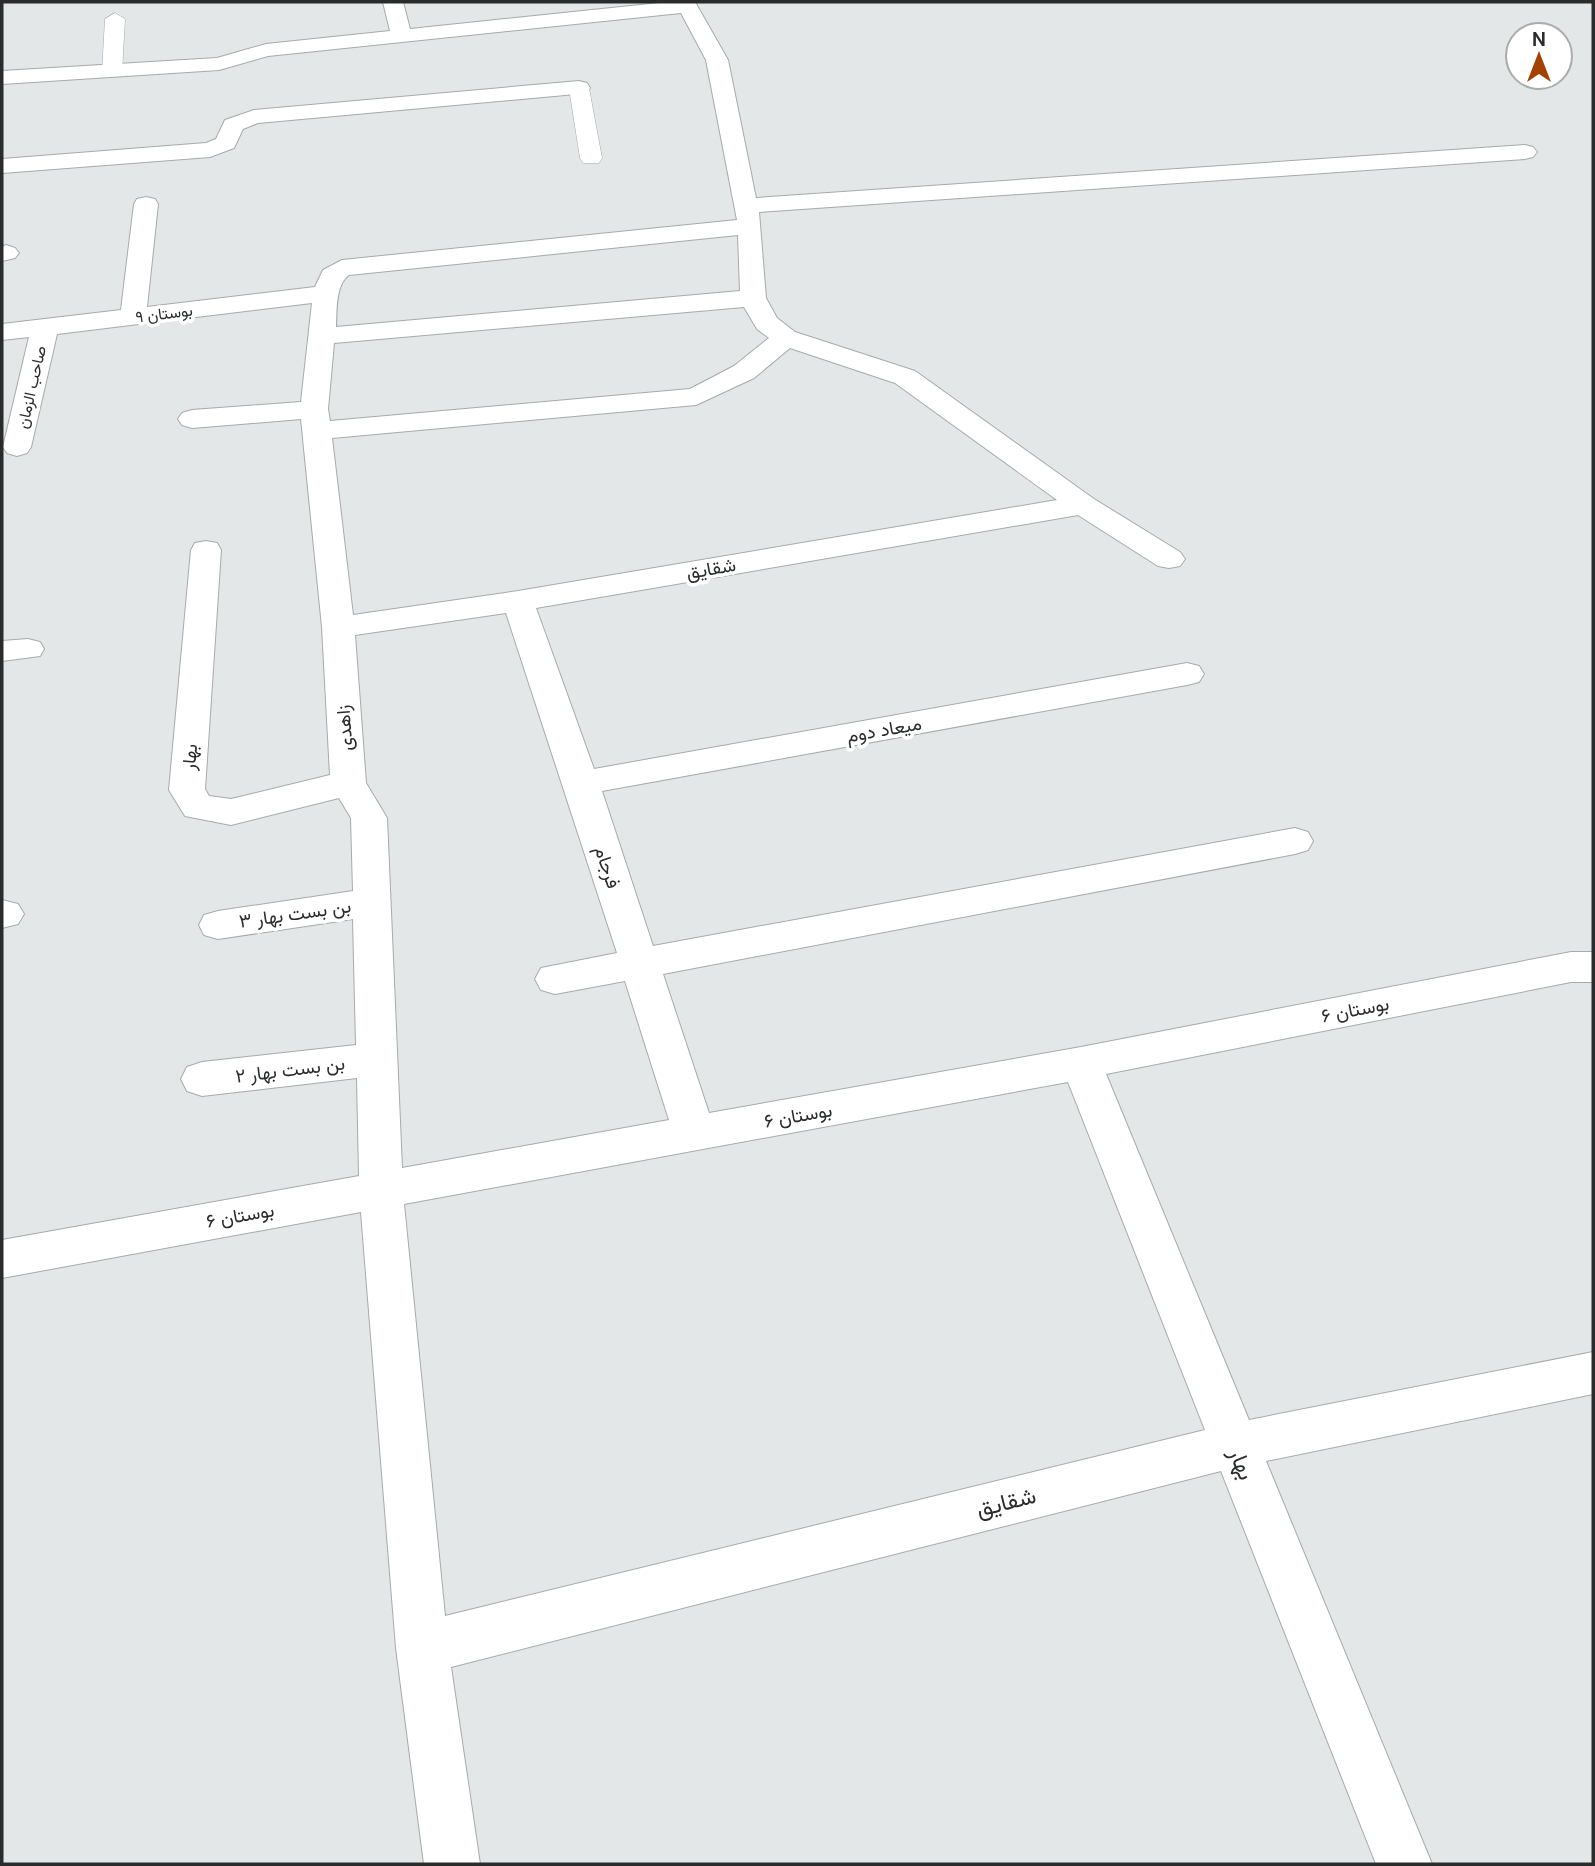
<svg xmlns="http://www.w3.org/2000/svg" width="1595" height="1866" font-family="'DM Sans',Vazirmatn,sans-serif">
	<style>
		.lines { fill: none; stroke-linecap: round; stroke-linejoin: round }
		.service-casing { stroke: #a6aaab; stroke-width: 1 }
		.minor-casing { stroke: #a6aaab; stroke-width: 2 }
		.service { fill: #fff; fill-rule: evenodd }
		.minor { fill: #fff; fill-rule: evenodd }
		.labels { text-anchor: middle; stroke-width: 7; stroke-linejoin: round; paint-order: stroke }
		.far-street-label { font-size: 16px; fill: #2a2c2c; stroke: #fff }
		.street-label { font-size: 19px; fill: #2a2c2c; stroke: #fff }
		.near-street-label { font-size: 23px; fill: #2a2c2c; stroke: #fff }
	</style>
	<rect width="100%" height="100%" fill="#e3e7e8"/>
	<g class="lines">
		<g class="service-casing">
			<path id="service" d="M115,13l10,6 -3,53 -3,4h-14l-3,-4 3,-53z
				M579,82l7,2 3,4 13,70 -3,5h-16l-3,-5 -11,-70 3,-4z"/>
		</g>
		<g class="minor-casing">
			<path id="minor" d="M383,2h20l7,27 259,-27h26l33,58 28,138 769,-53 8,2 4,5 -4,5 -8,2 -766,53 7,86 11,20 18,14 120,39 179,128 86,53 5,7 -5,7 -11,2 -11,-2 -80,-51 -542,93 58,161 593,-106 12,3 5,8 -5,8 -12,3 -585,106 51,155 642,-118 13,4 5,9 -5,9 -13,4 -632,120 46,139 372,-66 490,-95h22v30h-22l-465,92 143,346 344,-68v42l-327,67 166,403h-56l-155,-393 -770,196 29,197h-56l-28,-216 -35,-436 -359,66v-38l357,-64 -2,-98 -155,18 -15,-5 -6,-12 6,-12 15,-5 154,-17 -3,-126 -135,20 -14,-4 -5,-10 5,-10 14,-4 135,-20 -2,-73 -12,-20 -108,27 -46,-9 -16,-26 22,-240 4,-7 11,-2 11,2 4,7 -16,239 4,7 22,3 99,-24 -8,-148 -21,-208 -109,9 -10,-3 -4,-6 4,-6 10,-3 109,-8 11,-99 -255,31 -26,113 -4,6 -10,3 -10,-3 -4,-6 26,-110 -27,3v-16l119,-14 13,-106 3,-5 9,-2 9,2 3,5 -11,103 168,-20 8,-17 19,-10 395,-40 -31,-160 -25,-47 -413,43 -49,14 -217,14v-13l215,-13 49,-14 124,-13zM738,235l2,56 -404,36c1,-16 -1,-42 13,-52zM744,307l13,22 12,9 -35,28 -44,23 -360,32 -2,-12 6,-66zM790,348l105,35 162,117 -539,91 -165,24 -21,-177 364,-33 58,-27zM506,613l111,340 -76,15 -6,11 6,11 14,4 70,-13 44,139 -267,48 -15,-350 -21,-35 -11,-148zM1068,1082l137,348 -760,186 -41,-412z
				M579,81l8,2 3,5 -3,5 -329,30 -15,6 -9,19 -24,9 -208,16v-14l204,-16 10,-4 9,-19 29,-10z
				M6,245l9,3 4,5 -4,5 -13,3v-14z
				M28,639l12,3 4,7 -4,7 -38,5v-20z
				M2,900l16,4 6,10 -6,10 -16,4z"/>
		</g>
		<use href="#service" class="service"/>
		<use href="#minor" class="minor"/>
	</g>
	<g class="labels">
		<g class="far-street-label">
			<text transform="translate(164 313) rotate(-7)" y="6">بوستان ۹</text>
			<text transform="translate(31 387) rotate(-77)" y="6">صاحب الزمان</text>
		</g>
		<g class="street-label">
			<text transform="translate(711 568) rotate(-10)" y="7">شقایق</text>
			<text transform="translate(344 728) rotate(-94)" y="7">زاهدی</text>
			<text transform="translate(884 729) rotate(-10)" y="7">میعاد دوم</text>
			<text transform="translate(189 757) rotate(-85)" y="7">بهار</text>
			<text transform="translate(608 867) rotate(72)" y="7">فرجام</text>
			<text transform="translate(295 913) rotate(-8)" y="7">بن بست بهار ۳</text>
			<text transform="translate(1355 1009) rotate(-11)" y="7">بوستان ۶</text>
			<text transform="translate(290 1069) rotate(-7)" y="7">بن بست بهار ۲</text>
			<text transform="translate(798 1115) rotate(-10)" y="7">بوستان ۶</text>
			<text transform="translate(240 1215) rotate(-10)" y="7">بوستان ۶</text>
		</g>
		<g class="near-street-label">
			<text transform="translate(1242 1464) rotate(68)" y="8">بهار</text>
			<text transform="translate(1006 1502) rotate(-14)" y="8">شقایق</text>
		</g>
	</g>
	<rect width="1595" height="1866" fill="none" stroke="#2a2c2c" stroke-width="7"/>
	<g transform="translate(1539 56)"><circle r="33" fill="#ffffff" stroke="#aaabab" stroke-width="2"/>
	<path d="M0-5L12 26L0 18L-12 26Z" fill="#a34101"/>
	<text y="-10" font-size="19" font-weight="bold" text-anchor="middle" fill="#2a2c2c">N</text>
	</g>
</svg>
